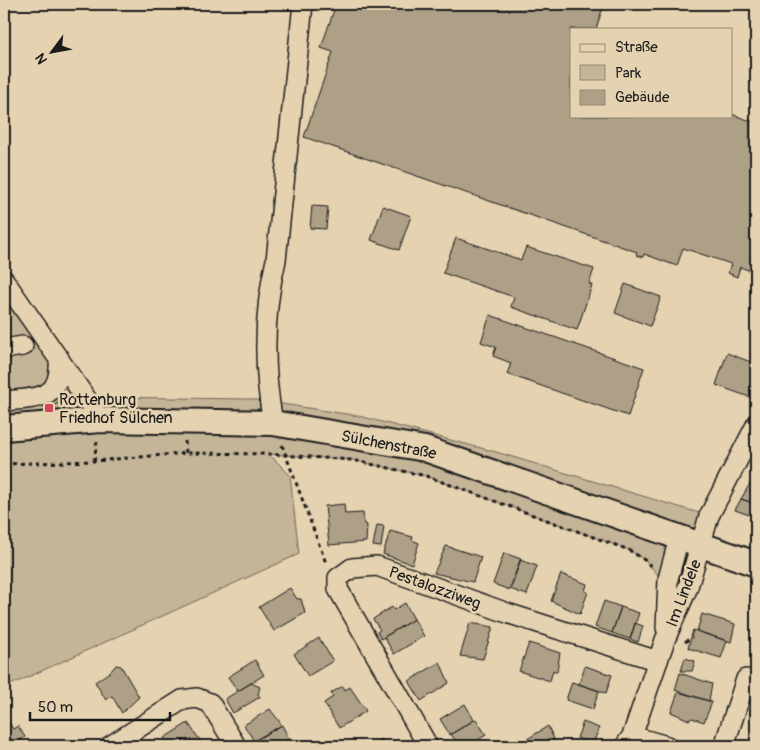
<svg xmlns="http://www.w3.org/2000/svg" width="760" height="750" font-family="Pangolin,sans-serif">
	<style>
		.green { fill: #c4b498; stroke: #70685a }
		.building { fill: #ada087; stroke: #1c1c1c }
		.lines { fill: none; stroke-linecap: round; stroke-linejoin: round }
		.minor-casing { stroke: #1c1c1c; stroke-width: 22 }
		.major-casing { stroke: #1c1c1c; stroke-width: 28 }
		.path { stroke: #1c1c1c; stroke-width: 3; stroke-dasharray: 4 4; stroke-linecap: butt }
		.minor { stroke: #e5d2b0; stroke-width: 19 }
		.major { stroke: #e5d2b0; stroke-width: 24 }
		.poi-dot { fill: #d1495b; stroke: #e5d2b0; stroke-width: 2 }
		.labels { text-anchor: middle; stroke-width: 5; stroke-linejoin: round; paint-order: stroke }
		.poi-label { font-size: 16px; fill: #1c1c1c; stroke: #e5d2b0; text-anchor: start }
		.street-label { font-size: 16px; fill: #1c1c1c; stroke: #e5d2b0 }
	</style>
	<rect width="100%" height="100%" fill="#e5d2b0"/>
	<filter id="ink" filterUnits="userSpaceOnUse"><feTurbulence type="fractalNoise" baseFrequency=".02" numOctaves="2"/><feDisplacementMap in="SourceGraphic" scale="10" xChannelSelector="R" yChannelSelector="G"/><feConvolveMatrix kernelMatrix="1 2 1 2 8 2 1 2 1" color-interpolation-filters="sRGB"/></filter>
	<g filter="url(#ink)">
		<path class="green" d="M4,277l55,81 39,39 152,2 109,17 137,36 213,64 -21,71 -31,-13 -11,-13 -17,-11 -203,-74 -74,-16 -83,-6 21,21 9,79 -295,134z"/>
		<path class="building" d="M336,4h268l-8,25h-25v87h160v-2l25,9v150l-16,-6 -3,10 -9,-4 3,-9 -48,-16 -6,18 -33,-12 -1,3 -7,-2 1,-3 -333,-115 29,-85 -12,-4z
			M312,206l16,1 -2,22 -16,-1z
			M383,206l28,10 -12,34 -28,-10z
			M456,238l65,22 5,-13 68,22 -5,15 3,1 -15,45 -66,-23 3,-10 -71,-24z
			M625,284l36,13 -11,29 -35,-13z
			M490,315l154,53 -16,48 -121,-42 4,-11 -18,-7 3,-9 -15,-5z
			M727,353l29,11v21l-4,13 -36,-13z
			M61,395l3,5 -11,6 -3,-5z
			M751,482l5,2v20l-15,-5z
			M741,499l15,5 -4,12 -17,-6z
			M344,504l1,10 18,-1 1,11 3,1 -1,17 -37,3 -4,-39z
			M756,504v13l-4,-1z
			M377,525l7,1 -3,21 -8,-1z
			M390,531l23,6 -1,3 7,3 -7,21 -29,-10z
			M446,546l35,11 -8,25 -39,-9z
			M504,553l17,6 -11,31 -17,-6z
			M520,560l17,6 -10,29 -17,-6z
			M561,574l26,10 -2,7 3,1 -8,22 -29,-13z
			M290,588l7,11h4l4,14 -31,18 -15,-24z
			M604,601l17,6 -9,26 -17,-6z
			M405,603l9,16 -33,20 -4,-7 3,-2 -7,-11 19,-12 2,3z
			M621,607l18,6 -9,26 -18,-6z
			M702,614l33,10 -4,18 -34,-11z
			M414,619l10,17 -30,18 -10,-17z
			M470,623l23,4 -10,32 -23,-3z
			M635,623l8,3 -5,16 -8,-3z
			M693,630l34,11 -6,17 -33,-10z
			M319,638l14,23 -25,15 -14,-22z
			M529,643l31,10 -3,19 -4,-2 -3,11 -31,-10z
			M685,658l10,3 -3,10h-11z
			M255,660l9,15 -26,16 -10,-14z
			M440,662l9,21 -28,18 -12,-20z
			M116,665l5,1 18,31 -17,16 -10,-17 -6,4 -11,-18 16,-11z
			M585,666l27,9 -6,18 -27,-9z
			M680,673l32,11 -3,17 -34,-11z
			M572,682l27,9 -6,18 -27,-9z
			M251,683l9,4 -2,7 2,3 -27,16 -8,-14z
			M343,686l2,4 5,-3 16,24 -27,17 -15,-25 9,-6 -2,-4z
			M678,692l34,10 -8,20 -12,-4 -3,2 -18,-8z
			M465,704l9,16 -24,15 -10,-16z
			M270,709l12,16 -28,16 -10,-16z
			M476,719l10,16 -18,11h-9l-8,-12z
			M8,721l5,8 5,-3 7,11 -5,3 4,6h-20v-22z
			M583,722l16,6 -6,16 -16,-6z
			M188,723l16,23h-36l-4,-8z
			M282,725l9,18 -7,3h-27l-3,-5z
			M548,726l9,20h-34l-2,-3z
			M381,739l4,6 4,1h-19z"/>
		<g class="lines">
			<g class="minor-casing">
				<path id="minor" d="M4,280l97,140
					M4,349l19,-3
					M4,401c34,-3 58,-1 55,-43
					M273,423c-10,-55 -10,-109 3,-163l27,-256
					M666,628l2,-49 11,-41
					M632,736l35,10
					M110,746l72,-46 15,-2 13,5 26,43
					M428,746l-90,-157v-11l14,-10 25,-2 133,48 148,47
					M625,746l7,-10 33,-96 23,-53 21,-71 47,-91
					M724,746l22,-67"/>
			</g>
			<g class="major-casing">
				<path id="major" d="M4,428l97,-8 172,3 152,26 331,115"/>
			</g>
			<path class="path" d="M185,441l1,12
				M282,445l44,118
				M94,461l3,-19
				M4,464l90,-3 92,-8 82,1 84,6 74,16 203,74 17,11 7,8
				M685,642l7,-5"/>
			<use href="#minor" class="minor"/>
			<use href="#major" class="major"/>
		</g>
	</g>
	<rect class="poi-dot" x="44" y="403" width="10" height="10" rx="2.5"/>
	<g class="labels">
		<g class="poi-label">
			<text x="59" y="405">Rottenburg<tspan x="59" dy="18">Friedhof Sülchen</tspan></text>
		</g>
		<g class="street-label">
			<text transform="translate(389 444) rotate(11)" y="6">Sülchenstraße</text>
			<text transform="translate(435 587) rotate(20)" y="6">Pestalozziweg</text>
			<text transform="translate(683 593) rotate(-69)" y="6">Im Lindele</text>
		</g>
	</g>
	<rect width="760" height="750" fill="none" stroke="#e5d2b0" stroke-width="20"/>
	<rect x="10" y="10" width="740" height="730" fill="none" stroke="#1c1c1c" stroke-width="2" filter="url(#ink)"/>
	<rect x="570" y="28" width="162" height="90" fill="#e5d2b0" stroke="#958975"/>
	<rect x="580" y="44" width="25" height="8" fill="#e5d2b0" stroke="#958975"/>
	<text x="615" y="52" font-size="15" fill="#1c1c1c">Straße</text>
	<rect x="580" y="65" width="25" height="15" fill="#c4b498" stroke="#958975"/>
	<text x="615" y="78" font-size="15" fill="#1c1c1c">Park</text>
	<rect x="580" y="90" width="25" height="15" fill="#ada087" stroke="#958975"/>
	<text x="615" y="102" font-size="15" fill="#1c1c1c">Gebäude</text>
	<g transform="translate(52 52) rotate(238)" stroke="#e5d2b0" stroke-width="4" paint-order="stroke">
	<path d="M0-4L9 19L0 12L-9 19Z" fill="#1c1c1c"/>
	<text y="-8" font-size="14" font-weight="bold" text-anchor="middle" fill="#1c1c1c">N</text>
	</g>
	<path d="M30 712v8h140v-8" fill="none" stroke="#1c1c1c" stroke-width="2.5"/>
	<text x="38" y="712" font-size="15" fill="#1c1c1c" stroke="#e5d2b0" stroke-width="4" paint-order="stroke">50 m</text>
</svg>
